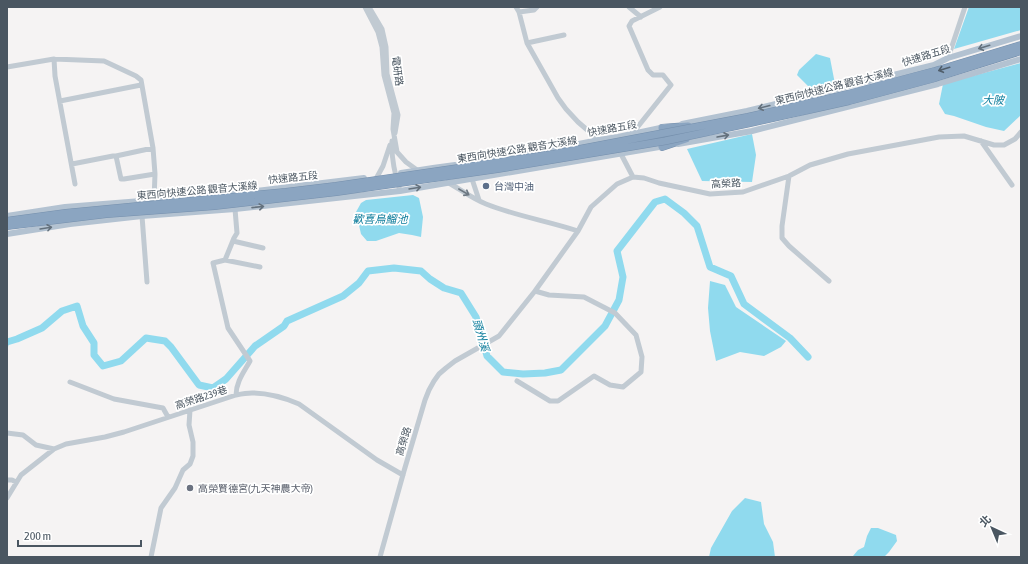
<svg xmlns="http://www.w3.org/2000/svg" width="1028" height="564" font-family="'Asap Condensed','Noto Sans TC',sans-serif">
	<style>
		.water { fill: #90daee }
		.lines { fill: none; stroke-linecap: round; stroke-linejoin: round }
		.stream { stroke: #90daee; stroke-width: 1 }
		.river { stroke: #90daee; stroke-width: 7 }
		.highway-casing { stroke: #7690ad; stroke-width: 8 }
		.minor { stroke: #c1cad2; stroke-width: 5 }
		.major { stroke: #b3c2d1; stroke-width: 6 }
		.highway { stroke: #8ba5c1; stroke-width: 7 }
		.highway-bridge-casing { stroke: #7690ad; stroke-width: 8; stroke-linecap: butt }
		.highway-bridge { stroke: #8ba5c1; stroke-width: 7 }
		.oneway { stroke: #64717d }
		.oneway2 { stroke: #505e6b }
		.oneway3 { stroke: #6e7983 }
		.service-dot { fill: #5c6f8a; stroke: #fff; stroke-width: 1.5 }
		.worship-dot { fill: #6b7280; stroke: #fff; stroke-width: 1.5 }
		.labels { text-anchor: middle; stroke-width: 3.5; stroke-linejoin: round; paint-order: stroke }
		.street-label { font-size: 10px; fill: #4a5661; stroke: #fff }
		.service-label { font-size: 10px; fill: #4e5e75; stroke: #fff; text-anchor: start }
		.worship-label { font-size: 10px; fill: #5b616d; stroke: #fff; text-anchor: start }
		.water-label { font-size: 11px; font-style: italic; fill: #0c7c9b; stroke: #fff }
	</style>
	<rect width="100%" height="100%" fill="#f5f3f3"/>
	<path class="water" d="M969,7h52v23l-67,19z
		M816,54l14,4 5,26 -23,6 -15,-15 2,-5z
		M1021,63v52l-17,16 -18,-4 -32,-11 -9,-2 -6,-10 4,-20z
		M752,134l4,21 -4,27 -50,-1 -15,-32z
		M413,195l6,3 4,19 -2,20 -9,-2 -13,-2 -23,8h-9l-6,-7 -5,-22 5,-9 5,-3z
		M710,281l15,4 11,22 50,34 -5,6 -17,9 -24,-4 -24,9 -6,-30 -2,-23z
		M745,498l16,4 3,22 9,18 2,15h-66l2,-9 21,-37z
		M871,528h7l18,7 1,6 -8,11 -5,5h-30l-1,-1 5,-6 6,-3 3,-11z"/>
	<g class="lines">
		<path class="stream" d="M7,335l1,10 -1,4"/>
		<path class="river" d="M7,342l10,-3 25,-11 20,-17 15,-5 6,20 11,17v12l9,11 18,-5 25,-23 19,3 6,6 28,38 14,3 13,-9 29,-33 29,-20 3,-5 56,-25 16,-13 9,-12 26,-3 27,3 9,8 14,9 17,5 15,24 11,39 16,16 20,2 22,-1 16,-3 44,-44 14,-26 4,-23 -6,-26 38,-49 10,-3 19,14 13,13 13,41 21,9 13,28 46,34 18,19"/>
		<g class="highway-casing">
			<path id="highway" d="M662,128l26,-2
				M662,147l24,-8"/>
		</g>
		<path class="minor" d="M365,7l13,25 4,15 2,28 10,38 -1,16 4,23 9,10 11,8
			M369,7l13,22 4,18 1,27 11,41 -3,18
			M516,7l3,5 8,31 31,55 8,11 12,13 21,18
			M629,7l12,10
			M519,12l15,-2 3,-3
			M527,43l37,-8
			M948,58l17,-51
			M54,59l1,17 20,108
			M7,67l47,-8 50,2 32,15 5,4 12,68 2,26 -1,26
			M60,101l81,-16
			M632,134l39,-49 -8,-10h-10l-5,-5 -19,-44 3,-5 28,-14
			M392,141c-1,17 3,34 8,50
			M981,141l31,44
			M621,154l12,23
			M116,156l5,23h3l31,-5
			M72,164l41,-8h3l37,-8
			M471,176l8,24
			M789,176l-7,50v12l7,8 40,35
			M377,177l6,-11 7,-21
			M449,183c12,7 24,16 37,21 30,12 62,17 92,27
			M235,209l2,24 -3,5 -9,22 -12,3 15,65 22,33c-6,11 -14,21 -14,34
			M142,216l5,66
			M233,241l30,7
			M225,260l35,7
			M517,381l33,20h8l36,-25 16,9 13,2 18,-15 1,-15 -6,-22 -21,-22 -31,-16 -35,-2 -14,-4
			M70,382l44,17 49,9 5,9
			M7,433l16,2 13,10 18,4
			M7,480h5l4,2
			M7,498l14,-23 33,-26 12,-5 39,-7 19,-5 112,-37c5,-1 11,-2 16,-2 16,0 33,5 47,11l78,56 26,15
			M151,557l10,-49 14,-20 8,-18 7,-6 3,-8v-14l-4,-17 1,-15
			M380,557l24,-86 21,-71 4,-10 5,-9 5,-7 7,-6 9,-7 44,-25 36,-45 43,-60 13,-24 26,-23 16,-7 11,1 15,5 51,11 33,-2 46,-16 21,-11 38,-11 91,-17 25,-1 30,9h10l11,-6 6,-7"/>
		<path class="major" d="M682,124l65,-13 187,-46 14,-7 73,-22
			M678,144l74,-13 186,-47 83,-25
			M472,163l56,-9 71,-14 19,-3 47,-10
			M401,173l32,-5 22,-3
			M224,195l140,-17
			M7,216l58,-9 140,-11
			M7,234l63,-10 72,-8 93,-7 165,-18 265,-45"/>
		<use href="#highway" class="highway"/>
		<g class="highway-bridge-casing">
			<path id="highway-bridge" d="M7,221l59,-8 220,-21 50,-6 218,-32 194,-37 100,-23 87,-23 86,-26
				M7,226l99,-12 108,-8 122,-14 161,-23 168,-28 85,-18 99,-22 86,-23 86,-27"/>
		</g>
		<use href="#highway-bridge" class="highway-bridge"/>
	</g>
	<defs><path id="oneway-shaft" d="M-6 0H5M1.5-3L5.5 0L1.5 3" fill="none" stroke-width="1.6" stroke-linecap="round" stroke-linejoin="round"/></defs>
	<g class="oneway">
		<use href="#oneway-shaft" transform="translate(984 47) rotate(163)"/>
		<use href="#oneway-shaft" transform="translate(764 107) rotate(166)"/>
		<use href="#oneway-shaft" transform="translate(723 136) rotate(-10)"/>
		<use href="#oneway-shaft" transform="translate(415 188) rotate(-9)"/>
		<use href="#oneway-shaft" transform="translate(258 207) rotate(-6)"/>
		<use href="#oneway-shaft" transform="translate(46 228) rotate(-9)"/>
	</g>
	<use class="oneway2" href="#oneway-shaft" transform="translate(944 69) rotate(163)"/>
	<use class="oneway3" href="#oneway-shaft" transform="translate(464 192) rotate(30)"/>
	<circle class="service-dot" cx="486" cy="186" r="4"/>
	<circle class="worship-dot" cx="190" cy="488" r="4"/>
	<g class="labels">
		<g class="street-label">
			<text transform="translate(926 55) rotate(-17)" y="4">快速路五段</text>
			<text transform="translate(398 71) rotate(82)" y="4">電研路</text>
			<text transform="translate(834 86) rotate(-14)" y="4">東西向快速公路 觀音大溪線</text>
			<text transform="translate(612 128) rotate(-10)" y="4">快速路五段</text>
			<text transform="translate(517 149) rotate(-9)" y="4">東西向快速公路 觀音大溪線</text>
			<text transform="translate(293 177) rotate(-6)" y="4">快速路五段</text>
			<text transform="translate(726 183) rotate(-3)" y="4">高榮路</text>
			<text transform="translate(197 190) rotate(-5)" y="4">東西向快速公路 觀音大溪線</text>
			<text transform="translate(201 397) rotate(-18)" y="4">高榮路239巷</text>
			<text transform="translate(403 441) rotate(-73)" y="4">高榮路</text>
		</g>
		<g class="service-label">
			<text x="494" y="190">台灣中油</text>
		</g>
		<g class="worship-label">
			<text x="198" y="492">高榮賢德宮(九天神農大帝)</text>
		</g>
		<g class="water-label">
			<text x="993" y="104">大陂</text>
			<text x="380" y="223">歡喜烏鰡池</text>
			<text transform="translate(481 335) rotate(74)" y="4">頭州溪</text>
		</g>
	</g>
	<rect width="1028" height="564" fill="none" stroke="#4a5661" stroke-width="16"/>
	<g transform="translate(992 528) rotate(316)" stroke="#ffffff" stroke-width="3" paint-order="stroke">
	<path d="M0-3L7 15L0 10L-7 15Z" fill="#4a5661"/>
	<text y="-6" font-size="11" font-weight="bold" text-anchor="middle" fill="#4a5661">北</text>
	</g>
	<path d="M18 540v6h123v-6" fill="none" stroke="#4a5661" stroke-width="2"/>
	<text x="24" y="540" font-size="12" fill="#4a5661" stroke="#ffffff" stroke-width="3" paint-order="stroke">200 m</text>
</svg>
